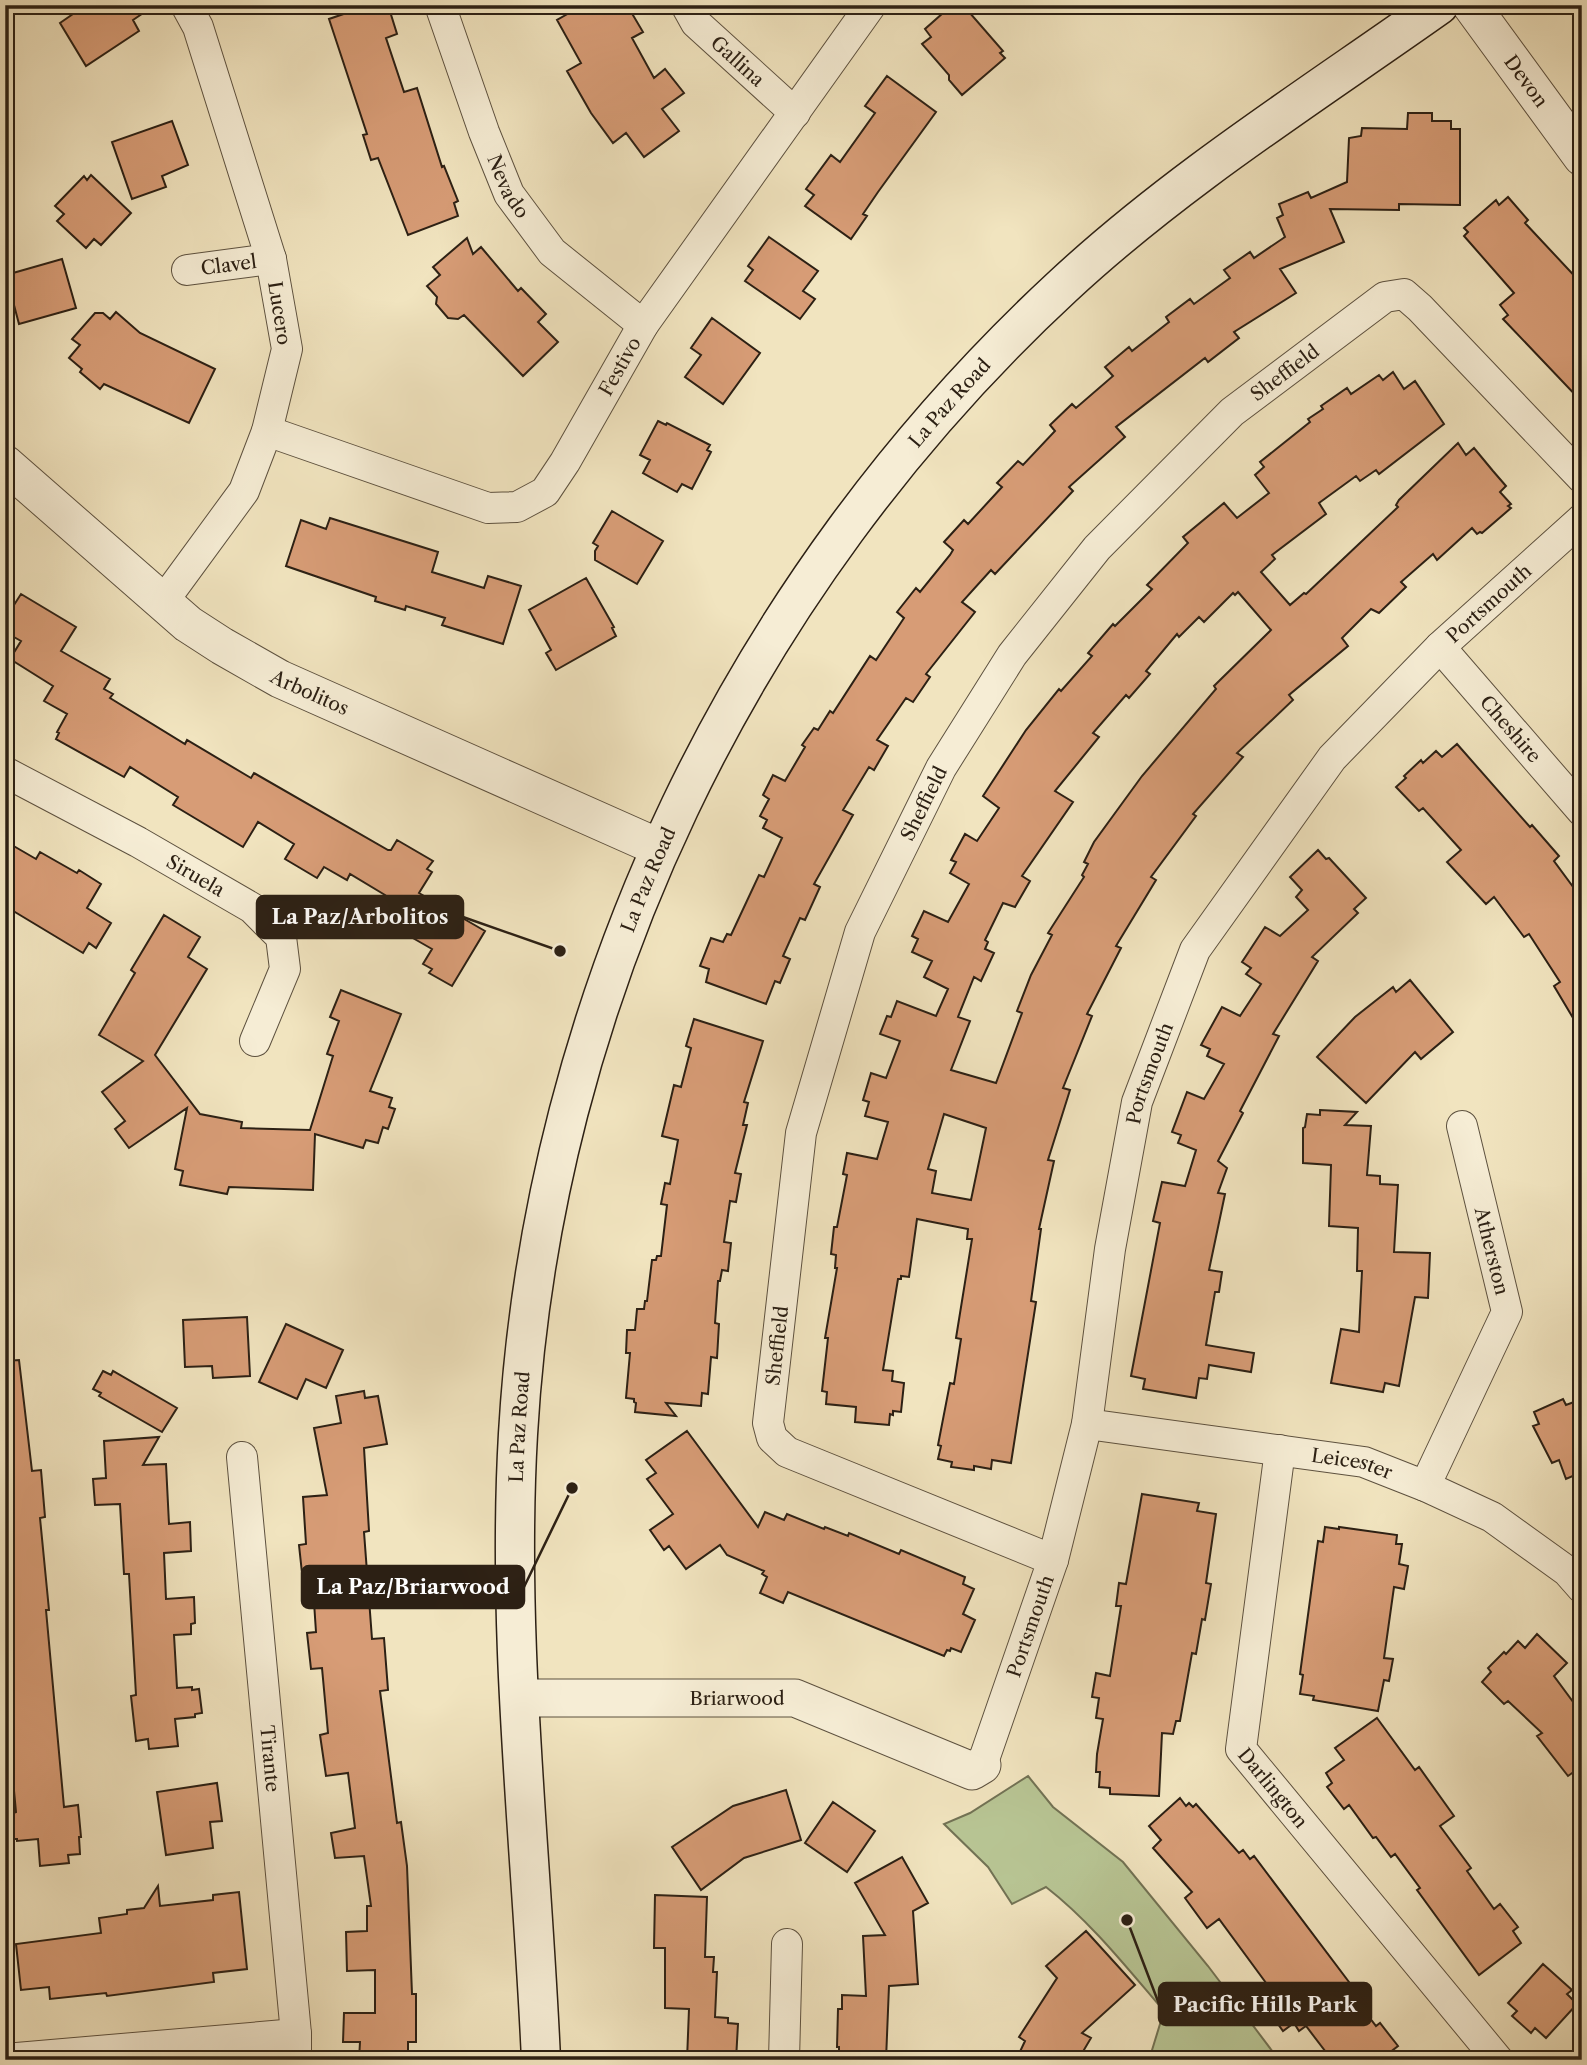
<svg xmlns="http://www.w3.org/2000/svg" width="1587" height="2065" font-family="'Libre Caslon Text',serif">
	<style>
		.green { fill: #b8c594; stroke: #727254; stroke-width: 2 }
		.building { fill: #d79c76; stroke: #2c2014; stroke-width: 2; fill-rule: evenodd }
		.lines { fill: none; stroke-linecap: round; stroke-linejoin: round }
		.minor-casing { stroke: #5d513f; stroke-width: 32 }
		.tertiary-casing { stroke: #5d513f; stroke-width: 39 }
		.secondary-casing { stroke: #2c2014; stroke-width: 41 }
		.minor { stroke: #f6edd5; stroke-width: 30 }
		.tertiary { stroke: #f6edd5; stroke-width: 37 }
		.secondary { stroke: #f6edd5; stroke-width: 38 }
		.labels { text-anchor: middle; stroke-width: 6; stroke-linejoin: round; paint-order: stroke }
		.street-label { font-size: 19px; fill: #2c2014; stroke: #f6edd5 }
		.leader { fill: none; stroke: #2c2014; stroke-width: 2.5 }
		.callout-dot { fill: #2c2014; stroke: #f6edd5; stroke-width: 2.5 }
		.callout { fill: #2c2014; stroke: #2c2014; stroke-width: 2.5 }
		.callout-label { font-size: 21px; text-anchor: middle; font-weight: bold; fill: #fff }
	</style>
	<rect width="100%" height="100%" fill="#f1e4bf"/>
	<filter id="stains"><feTurbulence type="fractalNoise" baseFrequency=".00286" numOctaves="4"/><feColorMatrix values="0 0 0 0 .2 0 0 0 0 .09 0 0 0 0 .02 0 0 0 .5 -.17"/></filter>
	<radialGradient id="worn" r=".72"><stop offset=".6" stop-color="#630" stop-opacity="0"/><stop offset="1" stop-color="#630" stop-opacity=".3"/></radialGradient>
	<path class="green" d="M1028,1776l25,31 70,55 85,104 71,94h-130l15,-49c-37,-43 -73,-89 -118,-124l-34,17 -24,-37 -44,-43 26,-11z"/>
	<path class="building" d="M86,5h69l-22,15 6,11 -53,35 -26,-43z
		M370,5h18l9,29 -11,4 18,54 13,-4 25,79 2,-1 14,35 -4,2 4,13 -50,19 -30,-77 -7,2 -8,-25 4,-1 -38,-115z
		M567,5h60l16,27 -11,6 22,40 11,-9 19,24 -22,16 17,22 -35,26 -18,-24 -13,10 -22,-30 -24,-42 14,-8 -24,-43 14,-8z
		M952,5h11l40,46 -3,2 5,5 -43,37 -13,-15v-5l-27,-31 9,-7 -6,-8z
		M887,76l49,36 -58,80 -15,22 4,2 -16,23 -46,-33 9,-11 -8,-6 25,-34 9,7 35,-49 -10,-7z
		M1408,113h24v8h19v8h9v76l-61,-1v6l-69,-1 14,33 -64,27 16,24 -62,39 5,6 -31,24 -3,-4 -89,69 9,10 -56,50 4,4 -78,83 -4,-4 -29,32 13,10 -49,62 4,3 -17,25 -7,-4 -29,42 11,6 -14,24 -5,-3 -26,43 10,5 -39,69 6,3 -15,33 -5,-2 -17,38 7,3 -10,24 -5,-2 -9,23 -60,-22 3,-13 -9,-3 11,-28 12,4 4,-8 4,1 28,-60 5,2 18,-39 -19,-10 4,-8 -7,-4 9,-17 -6,-4 10,-20 12,6 20,-34 -3,-2 12,-17 4,2 12,-19 3,2 37,-57 6,4 28,-42 -7,-6 19,-24 4,4 30,-37 3,-5 -9,-8 20,-22 4,4 34,-37 -5,-4 21,-22 5,4 32,-34 -5,-6 22,-21 4,4 37,-32 -8,-9 24,-20 3,4 37,-29 -3,-5 24,-18 4,5 36,-26 -6,-8 26,-18 4,6 31,-21 -8,-19 6,-3 -4,-11 29,-12 3,6 36,-16 2,-44 12,-2 1,-8 45,1z
		M172,121l16,44 -26,11 4,11 -34,12 -20,-57z
		M91,175l40,38 -30,32 -7,-6 -8,9 -29,-27 7,-7 -9,-8 29,-30 3,4z
		M1508,197l20,23 -3,3 57,61v118l-79,-83 5,-4 -8,-10 14,-12 -50,-57 4,-4 -4,-4 32,-28 3,5z
		M769,237l49,34 -15,20 12,8 -15,20 -55,-38 8,-11 -5,-4z
		M467,238l6,16 8,-7 37,44 3,-3 25,26 -8,8 20,20 -35,34 -59,-61 -6,4 -10,-1 -12,-14 1,-7 -10,-11 13,-11 -7,-8z
		M62,259l14,49 -57,16 -13,-49z
		M116,312l24,21 75,36 -26,54 -85,-39 -4,5 -20,-17 2,-3 -13,-11 11,-13 -8,-6 23,-26h8l7,6z
		M712,318l48,35 -37,51 -38,-27 16,-22 -10,-7z
		M1393,372l11,17 11,-8 29,43 -65,50 -3,-4 -16,11 -4,-5 -37,27 7,11 -54,41 3,4 -14,13 29,33 14,-12 2,1 92,-87 -2,-2 3,-5 59,-57 8,12 8,-7 19,23 13,15 -6,6 11,12 -3,2 3,2 -29,25 -2,-1 -3,2 -5,-6 -35,32 -4,-6 -32,28 5,5 -27,26 -8,-4 -29,29 6,8 -59,49 4,5 -56,53 6,4 -50,57 3,2 -45,61 5,3 -40,66 5,2 -34,66 5,2 -29,72 7,2 -22,70 6,1 -15,68h2l-10,72 5,1 -25,161 -19,-3 -1,9 -17,-3v4l-23,-3 1,-5 -14,-3 3,-13 -3,-1 12,-62 4,1 7,-45 -5,-1 16,-99h-5l1,-10 -51,-10 -8,58 -8,-1v3h-3l-15,91 10,1 -1,10 12,2 -3,29 -8,-1v4l-3,-1 -1,11 -34,-3 1,-15 -30,-3 1,-12 -5,-1 6,-53h-3l12,-70h-2l1,-13 -5,-1 3,-27h3l10,-52 -4,-1 4,-21 30,6 11,-37 -23,-6 4,-14 -6,-2 8,-27 15,5 14,-37 -20,-7 7,-18 4,1 6,-16 39,15 12,-27 -24,-12 8,-16 -20,-9 6,-13 -6,-3 12,-25 24,11 21,-38 -19,-11 6,-11 -5,-2 14,-26 12,7 22,-33 -16,-12 43,-66 33,-41 2,2 31,-35 -4,-3 25,-29 2,2 37,-37 -5,-4 41,-42 -5,-6 41,-34 13,15 32,-25 -14,-18 9,-8 -4,-5 50,-40 -2,-3 15,-10 -2,-3 26,-18 4,6 28,-19 4,5zM1238,592l33,38 -57,56 2,3 -74,87 -48,66 -10,20 4,2 -6,11 2,2 -36,56 4,2 -21,40 -14,36 5,2 -26,70 -45,-13 19,-49 -12,-4 16,-40 7,4 13,-28 -9,-4 3,-7 -3,-2 18,-37 12,4 15,-26 -8,-5 51,-74 -18,-11 44,-54 -6,-4 33,-38 3,3 21,-24 -4,-3 31,-37 2,3 20,-20 5,5 29,-29 2,2zM944,1114l42,14 -15,72 -39,-7 4,-22 -8,-2z
		M658,421l8,4 1,-2 43,22 -3,5 4,2 -19,37 -10,-5 -5,8 -34,-19 7,-13 -10,-5z
		M612,511l51,30 -26,43 -42,-24v-9l3,-5 -5,-3z
		M330,518l108,34 -6,20 52,16 4,-12 33,10 -18,58 -61,-19 3,-7 -39,-12 -1,4 -30,-9 1,-4 -90,-31 15,-46 25,9z
		M586,578l28,49 -2,1 4,8 -60,34 -10,-17 5,-3 -22,-40z
		M21,594l55,33 -15,24 49,28 -6,10 9,5 -3,4 75,46 2,-4 64,38 3,-5 134,77h3l6,-10 36,21 -6,8 5,3 -13,21 66,38 -33,55 -23,-13 3,-4 -9,-5 9,-15 -35,-20 -3,5 -24,-14 15,-25 -35,-21 -3,6 -23,-13 -7,11 -32,-19 9,-15 -36,-22 -15,25 -70,-42 5,-8 -48,-30 -6,10 -68,-38 3,-6 -2,-1 10,-18 -23,-13 9,-15 -43,-27 11,-18 -16,-9v-13z
		M1457,744l73,83 2,-2 27,31 -5,5 28,38v134l-28,-47 6,-4 -31,-48 -5,3 -30,-40 -8,7 -25,-27 -14,-15 14,-12 -38,-42 -4,3 -23,-24 10,-9 -2,-2 17,-16 2,3 13,-12 6,6z
		M5,841l31,18 4,-7 37,21 2,-3 22,14 -14,24 24,15 -15,25 -7,-5 -6,10 -78,-47z
		M1318,850l8,9 3,-1 37,40 -12,11 4,4 -46,44 6,4 -45,73 6,2 -39,75 3,2 -25,48 9,7 -9,25 7,1 -16,76 13,2 -3,20h-4l-9,53 48,8 -3,19 -42,-7 -2,14 -8,-1 -3,20 -53,-9 2,-10 -14,-3 29,-153 -7,-2 9,-39 23,4 11,-36 -18,-7 3,-8 -9,-3 15,-40 17,7 20,-35 -17,-8 3,-7 -9,-4 21,-38 18,9 21,-32 -15,-10 5,-6 -9,-6 23,-35 15,9 28,-26 -12,-13 6,-7 -12,-13z
		M164,915l36,22 -12,20 19,12 -52,86 45,59 42,8 -1,6 69,2 23,-74 -6,-2 12,-33 -9,-4 11,-27 60,24 -31,77 22,7 -3,9 6,2 -7,20 -5,-2 -5,16 -12,-3 -3,8 -48,-14 -2,56 -84,-3 -2,7 -47,-9 3,-14 -8,-2 12,-61 -58,40 -14,-19 10,-8 -23,-29 41,-31 -44,-26 36,-62 -4,-3z
		M1410,980l43,52 -32,27 -6,-7 -49,51 -49,-46 38,-40 38,-30 3,5z
		M694,1019l69,22 -19,61 4,1 -5,22h4l-12,48 6,1 -5,28 -6,-1 -6,41 7,1 -3,28 -6,-1 -2,11h-2l-3,42 4,1 -2,34 -6,-1 -3,37 -6,-1 -1,13 -35,-3 10,13 -41,-4 1,-9 -2,-1v-3l-8,-1 4,-45h-4l1,-23h8l2,-21h7l1,-8h2l5,-41h4l1,-4h4l6,-51 -6,-1 4,-21 5,1 8,-44 -16,-4 12,-51 7,2 10,-39 -5,-2z
		M1320,1110l37,2 -12,13 26,1 -4,49 13,1v8l18,1 -4,67 36,1 -2,45 -13,-1 -16,89 -14,-3 -2,9 -52,-9 10,-54 18,3 3,-61h-5l1,-43 -29,-2 2,-61 -28,-2v-35l2,-1 2,-13 13,1z
		M247,1317l3,59 -37,2 -1,-12 -27,1 -2,-47z
		M286,1324l57,26 -17,38 -20,-9 -9,20 -38,-17z
		M19,1360l13,111 9,-1 4,47 -5,1 9,92h-3l18,197 14,-2 3,32h-2l1,17 -12,1 1,8 -29,3 -2,-27 -21,2v-2h-6l-3,-24 8,-3 -5,-53 -6,1v-124l5,-1 -5,-44v-230z
		M103,1371l8,4 2,-4 64,37 -15,24 -63,-36 2,-3 -8,-4z
		M364,1391l1,7 13,-2 9,48 -23,4 5,83 -5,1 8,107 12,-1 4,52 -8,1 17,132 4,-1 6,44 5,128h4v48h-8v18h-49l1,-18h-17l1,-29h31v-43l-28,1 -1,-39 21,-1v-25h4l-7,-50 -29,2 -4,-25 24,-5 -7,-55 -22,3 -6,-41 8,-2 -6,-65 -11,1 -4,-36 9,-1 -4,-60 -10,1 -3,-28 7,-1 -3,-47 24,-2 -13,-67 27,-5 -5,-27z
		M1563,1399l3,6 16,-6v73l-16,7 -7,-19 -7,3 -19,-37 6,-2 -5,-12z
		M687,1431l71,96 7,-15 19,8 3,-6 37,15 1,-2 23,9 1,-3 50,21 2,-4 64,27 -2,7 11,5 -11,25 12,6 -14,32 -10,-4 -1,3 -3,-1 -3,6 -156,-64 -5,11 -23,-10 7,-16 -5,-3 2,-3 -37,-16 -7,-10 -34,24 -17,-23 -5,4 -14,-20 23,-16 -26,-35 9,-6 -10,-13z
		M159,1437l-16,28 23,-1 3,60 21,-2 1,29 -27,2 2,46 28,-2 1,26 -4,1v10l-17,1 3,53 15,-1v3l7,-1 3,24 -7,1v3l-20,2 3,27 -29,3 -1,-10 -12,2 -5,-45 5,-1 -7,-121h-5l-4,-70 -25,1 -2,-26 13,-1 -2,-37z
		M1142,1494l57,9 -2,8 19,3 -10,69 5,1 -6,36 -3,-1 -6,35 -4,-1 -12,68h-4l-3,13 -11,-1 -3,63 -49,-2v-6l-11,-1 1,-15h-4l1,-18 6,-35 -7,-1 3,-20 -7,-1 4,-24 14,3 11,-70h-5l3,-23 7,1z
		M1325,1527l14,2v-2l58,8 -1,9h6l-3,20 9,2 -4,23 -10,-2 -10,71 9,1 -4,22 -5,-1 -6,31 -65,-11 1,-4 -14,-2 3,-19 -3,-1 18,-133 5,1z
		M1537,1634l30,29 -13,13 28,38v52l-14,10 -31,-40 5,-3 -34,-32 -4,3 -22,-22 9,-10 -3,-4 16,-16 2,2 12,-13 7,7z
		M1377,1718l38,52 4,-3 35,49 -14,10 31,42 -4,3 27,38 6,-5 18,23 -5,4 8,12 -42,32 -62,-85 3,-2 -25,-34 -4,3 -15,-20 -3,1 -24,-33 -5,4 -17,-22 5,-4 -6,-10 18,-13 -9,-12z
		M217,1783l5,38 -12,1 3,26 -47,7 -9,-63z
		M786,1790l15,50 -57,18 -43,32 -29,-43 61,-41z
		M1180,1798l6,8 3,-3 4,4 3,-3 43,49 4,-3 7,9 4,-3 101,134 -4,3 25,33 4,-3 18,23 -18,14h-48l-26,-34 -7,5 -5,-8 -11,8 -17,-24 5,-4 -6,-13 4,-3 -50,-68 -12,9 -22,-30 7,-6 -39,-44 8,-8 -12,-14z
		M833,1802l42,29 -28,41 -42,-29z
		M902,1857l26,46 -15,8 5,73 -29,2 -3,74h-47v-13h-2l1,-38h4v-14l24,1 -3,-60 22,-1 -30,-52z
		M158,1886l2,20 53,-6v-5l26,-3 8,77 -34,4 1,9 -107,14 -1,-3 -56,6 -1,-12 -28,3 -5,-46 85,-11 -2,-15 28,-4v-4l17,-2z
		M655,1895l52,2 -2,60h9l-1,15h4l-2,45 13,1v5l10,1 -2,36h-49l2,-51 -24,-1v-60h-11z
		M1086,1931l49,54 -53,48 9,5 -13,22h-62l9,-19 -6,-4 38,-59 -11,-12z
		M1543,1964l29,26 -5,4 10,10 -31,34 -11,-10 -4,5 -19,-17 5,-5 -9,-8z"/>
	<g class="lines">
		<g class="minor-casing">
			<g id="minor">
				<path id="s1" d="M440,5l44,127 25,62 43,58 91,73"/>
				<path id="s2" d="M686,5l10,18 99,90"/>
				<path id="s3" d="M187,270l84,-11"/>
				<path id="s4" d="M267,431l221,77 29,-1 28,-15 20,-30 78,-137 228,-320"/>
				<path d="M162,603l82,-112 23,-60 20,-82 -16,-90 -73,-232 -12,-22"/>
				<path id="s5" d="M1440,647l142,164"/>
				<path id="s6" d="M5,772l133,70 114,66 29,29 4,32 -30,72"/>
				<path id="s7" d="M1087,1424l277,38 61,24 67,31 75,54 15,17"/>
				<path id="s8" d="M1280,1450l-39,299 257,311"/>
				<path id="s9" d="M242,1457l54,577v26"/>
				<path d="M1425,1486l82,-174 -45,-186"/>
				<path id="s10" d="M1053,1560l-266,-108 -15,-14 -4,-15 33,-290 59,-201 81,-164 71,-113 85,-107 135,-136 153,-115 19,-3 16,14 162,170"/>
				<path id="s11" d="M982,1765l71,-205 34,-136 23,-175 27,-147 58,-152 137,-192 108,-111 142,-128"/>
				<path d="M5,2059l291,-25"/>
				<path d="M784,2060l3,-116"/>
			</g>
		</g>
		<g class="tertiary-casing">
			<g id="tertiary">
				<path id="s12" d="M1471,5l111,152"/>
				<path id="s13" d="M5,464l183,160 34,22 58,33 380,169"/>
				<path id="s14" d="M520,1698h275l177,73 10,-6"/>
			</g>
		</g>
		<g class="secondary-casing">
			<g id="secondary">
				<path id="s15" d="M541,2060c-9,-208 -35,-418 -23,-626 25,-437 224,-851 545,-1148 114,-106 249,-191 376,-281"/>
			</g>
		</g>
		<use href="#minor" class="minor"/>
		<use href="#tertiary" class="tertiary"/>
		<use href="#secondary" class="secondary"/>
	</g>
	<g class="labels">
		<g class="street-label">
			<text dy="7" stroke="none"><textPath href="#s2" startOffset="77">Gallina</textPath></text>
			<text dy="7" stroke="none"><textPath href="#s12" startOffset="94">Devon</textPath></text>
			<text dy="7" stroke="none"><textPath href="#s1" startOffset="194">Nevado</textPath></text>
			<text dy="7" stroke="none"><textPath href="#s3" startOffset="42">Clavel</textPath></text>
			<text transform="translate(280 313) rotate(81)" y="7">Lucero</text>
			<text dy="7" stroke="none"><textPath href="#s4" startOffset="441">Festivo</textPath></text>
			<text dy="7" stroke="none"><textPath href="#s10" startOffset="1535">Sheffield</textPath></text>
			<text dy="7" stroke="none"><textPath href="#s15" startOffset="1766">La Paz Road</textPath></text>
			<text dy="7" stroke="none"><textPath href="#s11" startOffset="1302">Portsmouth</textPath></text>
			<text dy="7" stroke="none"><textPath href="#s13" startOffset="383">Arbolitos</textPath></text>
			<text dy="7" stroke="none"><textPath href="#s5" startOffset="108">Cheshire</textPath></text>
			<text dy="7" stroke="none"><textPath href="#s10" startOffset="968">Sheffield</textPath></text>
			<text dy="7" stroke="none"><textPath href="#s6" startOffset="217">Siruela</textPath></text>
			<text dy="7" stroke="none"><textPath href="#s15" startOffset="1199">La Paz Road</textPath></text>
			<text dy="7" stroke="none"><textPath href="#s11" startOffset="714">Portsmouth</textPath></text>
			<text transform="translate(1492 1251) rotate(76)" y="7">Atherston</text>
			<text dy="7" stroke="none"><textPath href="#s10" startOffset="401">Sheffield</textPath></text>
			<text dy="7" stroke="none"><textPath href="#s15" startOffset="634">La Paz Road</textPath></text>
			<text dy="7" stroke="none"><textPath href="#s7" startOffset="268">Leicester</textPath></text>
			<text dy="7" stroke="none"><textPath href="#s11" startOffset="147">Portsmouth</textPath></text>
			<text dy="7" stroke="none"><textPath href="#s14" startOffset="217">Briarwood</textPath></text>
			<text dy="7" stroke="none"><textPath href="#s9" startOffset="303">Tirante</textPath></text>
			<text dy="7" stroke="none"><textPath href="#s8" startOffset="352">Darlington</textPath></text>
		</g>
	</g>
	<path class="leader" d="M560 951L463 917M572 1488L524 1587M1127 1920L1159 2004"/>
	<g class="callout-dot">
		<circle cx="560" cy="951" r="7"/>
		<circle cx="572" cy="1488" r="7"/>
		<circle cx="1127" cy="1920" r="7"/>
	</g>
	<g class="callout">
		<rect x="257" y="896" width="206" height="42" rx="7"/>
		<rect x="302" y="1566" width="222" height="42" rx="7"/>
		<rect x="1159" y="1983" width="212" height="42" rx="7"/>
	</g>
	<g class="callout-label">
		<text x="360" y="924">La Paz/Arbolitos</text>
		<text x="413" y="1594">La Paz/Briarwood</text>
		<text x="1265" y="2012">Pacific Hills Park</text>
	</g>
	<rect width="1587" height="2065" fill="none" stroke="#f1e4bf" stroke-width="28"/>
	<rect x="7" y="7" width="1573" height="2051" fill="none" stroke="#2c2014" stroke-width="3.5"/>
	<rect x="14" y="14" width="1559" height="2037" fill="none" stroke="#2c2014" stroke-width="2"/>
	<rect width="100%" height="100%" filter="url(#stains)"/>
	<rect width="100%" height="100%" fill="url(#worn)"/>
</svg>
